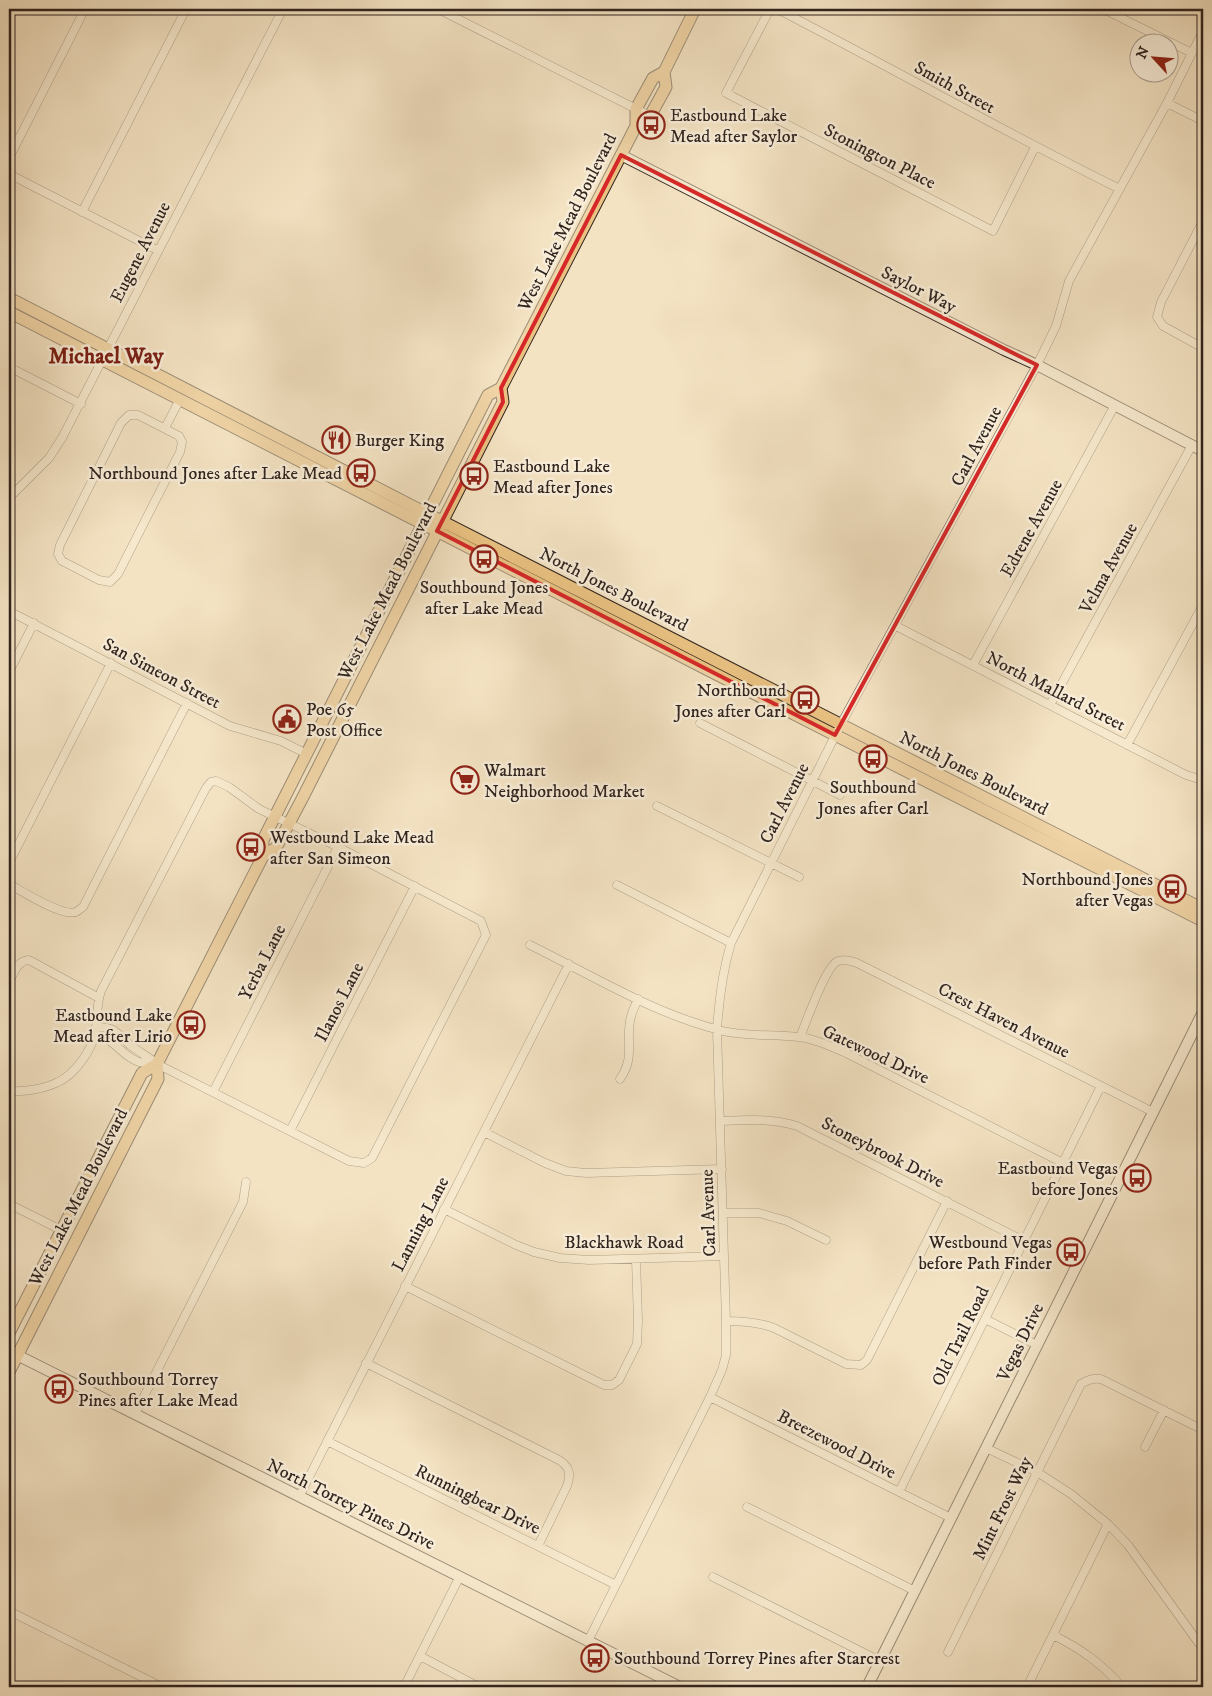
<svg xmlns="http://www.w3.org/2000/svg" width="1212" height="1696" font-family="'IM FELL DW Pica',serif">
	<style>
		.lines { fill: none; stroke-linecap: round; stroke-linejoin: round }
		.street-casing { stroke: #615448; stroke-width: 9 }
		.secondary-casing { stroke: #30241f; stroke-width: 12 }
		.primary-casing { stroke: #30241f; stroke-width: 13 }
		.street { stroke: #f8edd8; stroke-width: 8 }
		.secondary { stroke: #f8edd8; stroke-width: 10 }
		.primary { stroke: #eac282; stroke-width: 11 }
		.marked { fill: none; stroke: #d62828; stroke-width: 4; stroke-linejoin: round }
		.labels { text-anchor: middle; stroke-width: 5; stroke-linejoin: round; paint-order: stroke }
		.street-label { font-size: 18px; fill: #30241f; stroke: #f8edd8 }
		.poi-label { font-size: 18px; fill: #30241f; stroke: #f8edd8; text-anchor: start }
		.district-label { font-size: 22px; font-weight: bold; fill: #7a1f14; stroke: #f8edd8 }
	</style>
	<rect width="100%" height="100%" fill="#f4e3c3"/>
	<filter id="stains"><feTurbulence type="fractalNoise" baseFrequency=".004" numOctaves="4"/><feColorMatrix values="0 0 0 0 .2 0 0 0 0 .09 0 0 0 0 .02 0 0 0 .5 -.17"/></filter>
	<radialGradient id="worn" r=".72"><stop offset=".6" stop-color="#630" stop-opacity="0"/><stop offset="1" stop-color="#630" stop-opacity=".3"/></radialGradient>
	<g class="lines">
		<g class="street-casing">
			<path id="street" d="M438,9l212,107
				M770,9l-44,84 267,138 42,-84
				M777,9c115,59 227,123 343,180
				M1103,9l89,44
				M1167,103l36,18
				M9,158l76,-149
				M9,174l148,76
				M82,212l104,-203
				M1203,221l-42,81 -4,15 6,9 40,22
				M9,367l72,37
				M129,415h9l41,21 3,6 -2,10 -62,122 -8,8 -11,-2 -37,-19 -4,-7 2,-9 61,-122z
				M165,428l15,-29
				M9,498l40,-40 13,-20 221,-429
				M9,611l221,115 51,15 24,12
				M896,626l290,149 13,4 4,-2
				M973,665l142,-260
				M9,672l25,-49
				M1050,705l142,-260
				M700,723l140,72
				M1127,745l76,-140
				M657,806l142,71
				M9,863l102,-200
				M9,884c13,7 53,33 67,28 2,-1 5,-4 7,-5l104,-204
				M617,885l114,58
				M530,945c61,30 123,68 189,85 25,7 53,4 80,7 16,2 31,9 47,16l217,110
				M9,983c5,-11 8,-22 20,-23l70,38
				M95,1035c21,4 26,21 44,27 5,1 11,1 16,2
				M800,1037c6,-14 26,-72 38,-76 7,-2 13,0 19,2l296,149
				M620,1079c15,-22 6,-35 10,-58 1,-8 5,-15 8,-22
				M9,1091c16,1 35,-2 49,-9 16,-7 34,-32 37,-49 3,-14 1,-28 6,-42l105,-203 5,-6 5,-1 13,6 30,22 79,38 143,74 5,14 -114,223 -8,5 -15,-2 -192,-97c-8,-7 -18,-12 -27,-19 -14,-12 -13,-18 -34,-18
				M213,1092l125,-245
				M720,1121c26,-1 52,-3 77,5l227,115
				M9,1129l1,-38
				M290,1131l125,-245
				M484,1132l61,31 21,8 20,2 136,-4
				M9,1204l52,26
				M444,1209l72,36 18,7 26,6 29,2 135,-4
				M723,1213h36l28,8 39,19
				M405,1286l199,99h8l7,-5 18,-36 1,-23 -2,-62
				M985,1319l52,26
				M726,1321c17,0 32,1 48,7l72,36 15,1 6,-5 80,-159
				M366,1363l193,97c11,7 12,14 8,26l-29,60
				M710,1397l241,121
				M135,1414l108,-212 3,-20
				M327,1441l289,144
				M1145,1447l19,-37
				M986,1448l51,24 34,22 37,30 20,21 75,104
				M899,1492l202,-406
				M299,1497l270,-533
				M747,1507l168,84
				M713,1577l167,84
				M9,1611l153,76
				M1053,1635c28,14 48,28 69,52
				M588,1641l122,-244 12,-27 4,-15v-34l-9,-291c2,-31 5,-57 14,-87l110,-219 196,-359 19,-39 13,-45 98,-178 36,-72
				M948,1652l133,-268c7,-4 11,-6 20,-5l102,51
				M420,1656l59,31
				M404,1687l56,-111
				M1027,1687l81,-163"/>
		</g>
		<g class="secondary-casing">
			<path id="secondary" d="M621,155l383,195 33,15 166,86
				M9,1351l671,336
				M867,1687l336,-675"/>
		</g>
		<g class="primary-casing">
			<path id="primary" d="M636,126l14,-10 16,-29 -2,-15
				M9,298l409,211 785,400
				M9,312l826,423 368,186
				M263,856l13,-8 27,-51 200,-395 -2,-14 135,-262v-17l17,-31 11,-6 31,-63
				M9,1333l133,-260 15,-9
				M9,1372l149,-293 -1,-15 106,-208v-16l225,-445 13,-7"/>
		</g>
		<use href="#street" class="street"/>
		<use href="#secondary" class="secondary"/>
		<use href="#primary" class="primary"/>
	</g>
	<path d="M0 0H1212V1696H0ZM621,155l416,210 -202,370 -398,-204 66,-129 -2,-14z" fill="#f4e3c3" fill-opacity=".55" fill-rule="evenodd"/>
	<path class="marked" d="M621,155l416,210 -202,370 -398,-204 66,-129 -2,-14z"/>
	<defs>
		<g id="bus-ring" transform="scale(1.4375)"><circle r="9.5" fill="#f8edd8" stroke="#8f2418" stroke-width="1.5"/><path d="M-5-6H5V4H4V6H2V4H-2V6H-4V4H-5ZM-3.5-4V0h7V-4ZM-3.5 1.2v1.5H-2V1.2ZM2 1.2v1.5H3.5V1.2Z" fill="#8f2418"/></g>
		<g id="restaurant-ring" transform="scale(1.4375)"><circle r="9.5" fill="#f8edd8" stroke="#8f2418" stroke-width="1.5"/><path d="M-5-6h1v4h1v-4h1v4h1v-4h1v5L-1.5 .5V6h-2V.5L-5-1ZM5-6V6H3V1.5H1.5Q1.5-4 5-6Z" fill="#8f2418"/></g>
		<g id="civic-ring" transform="scale(1.4375)"><circle r="9.5" fill="#f8edd8" stroke="#8f2418" stroke-width="1.5"/><path d="M-.6-6.5H3V-4.5H.6V-3L4-1V1h2V6H-6V1h2V-1L-.6-3ZM-1.2 2.5V6h2.4V2.5Z" fill="#8f2418"/></g>
		<g id="supermarket-ring" transform="scale(1.4375)"><circle r="9.5" fill="#f8edd8" stroke="#8f2418" stroke-width="1.5"/><path d="M-6-5.5h2.5l.6 2H6L4.5 2H-2.5L-4.4-4H-6ZM-1.5 3.2a1.3 1.3 0 1 0 .1 0ZM3 3.2a1.3 1.3 0 1 0 .1 0Z" fill="#8f2418"/></g>
	</defs>
	<g fill-rule="evenodd">
		<use href="#bus-ring" x="651" y="125"/>
		<use href="#restaurant-ring" x="336" y="440"/>
		<use href="#bus-ring" x="361" y="473"/>
		<use href="#bus-ring" x="474" y="476"/>
		<use href="#bus-ring" x="484" y="559"/>
		<use href="#bus-ring" x="805" y="700"/>
		<use href="#civic-ring" x="287" y="719"/>
		<use href="#bus-ring" x="873" y="759"/>
		<use href="#supermarket-ring" x="465" y="780"/>
		<use href="#bus-ring" x="251" y="847"/>
		<use href="#bus-ring" x="1172" y="889"/>
		<use href="#bus-ring" x="191" y="1025"/>
		<use href="#bus-ring" x="1137" y="1178"/>
		<use href="#bus-ring" x="1071" y="1252"/>
		<use href="#bus-ring" x="59" y="1389"/>
		<use href="#bus-ring" x="595" y="1658"/>
	</g>
	<g class="labels">
		<g class="street-label">
			<text transform="translate(955 87) rotate(29)" y="6">Smith Street</text>
			<text transform="translate(880 156) rotate(27)" y="6">Stonington Place</text>
			<text transform="translate(567 222) rotate(-63)" y="6">West Lake Mead Boulevard</text>
			<text transform="translate(140 252) rotate(-63)" y="6">Eugene Avenue</text>
			<text transform="translate(919 289) rotate(27)" y="6">Saylor Way</text>
			<text transform="translate(976 446) rotate(-62)" y="6">Carl Avenue</text>
			<text transform="translate(1031 528) rotate(-61)" y="6">Edrene Avenue</text>
			<text transform="translate(1108 568) rotate(-61)" y="6">Velma Avenue</text>
			<text transform="translate(614 589) rotate(27)" y="6">North Jones Boulevard</text>
			<text transform="translate(387 591) rotate(-63)" y="6">West Lake Mead Boulevard</text>
			<text transform="translate(162 673) rotate(28)" y="6">San Simeon Street</text>
			<text transform="translate(1056 691) rotate(27)" y="6">North Mallard Street</text>
			<text transform="translate(974 773) rotate(27)" y="6">North Jones Boulevard</text>
			<text transform="translate(784 803) rotate(-63)" y="6">Carl Avenue</text>
			<text transform="translate(262 962) rotate(-63)" y="6">Yerba Lane</text>
			<text transform="translate(339 1002) rotate(-63)" y="6">Ilanos Lane</text>
			<text transform="translate(1004 1020) rotate(27)" y="6">Crest Haven Avenue</text>
			<text transform="translate(876 1054) rotate(25)" y="6">Gatewood Drive</text>
			<text transform="translate(883 1152) rotate(27)" y="6">Stoneybrook Drive</text>
			<text transform="translate(78 1197) rotate(-63)" y="6">West Lake Mead Boulevard</text>
			<text transform="translate(708 1213) rotate(-92)" y="6">Carl Avenue</text>
			<text transform="translate(420 1224) rotate(-63)" y="6">Lanning Lane</text>
			<text x="624" y="1248">Blackhawk Road</text>
			<text transform="translate(960 1336) rotate(-64)" y="6">Old Trail Road</text>
			<text transform="translate(1020 1342) rotate(-64)" y="6">Vegas Drive</text>
			<text transform="translate(837 1444) rotate(27)" y="6">Breezewood Drive</text>
			<text transform="translate(478 1499) rotate(26)" y="6">Runningbear Drive</text>
			<text transform="translate(351 1504) rotate(26)" y="6">North Torrey Pines Drive</text>
			<text transform="translate(1002 1508) rotate(-64)" y="6">Mint Frost Way</text>
		</g>
		<g class="poi-label">
			<text x="670" y="121">Eastbound Lake<tspan x="670" dy="21">Mead after Saylor</tspan></text>
			<text x="355" y="446">Burger King</text>
			<text x="493" y="472">Eastbound Lake<tspan x="493" dy="21">Mead after Jones</tspan></text>
			<text x="342" y="479" text-anchor="end">Northbound Jones after Lake Mead</text>
			<text x="484" y="593" text-anchor="middle">Southbound Jones<tspan x="484" dy="21">after Lake Mead</tspan></text>
			<text x="786" y="696" text-anchor="end">Northbound<tspan x="786" dy="21">Jones after Carl</tspan></text>
			<text x="306" y="715">Poe 65<tspan x="306" dy="21">Post Office</tspan></text>
			<text x="484" y="776">Walmart<tspan x="484" dy="21">Neighborhood Market</tspan></text>
			<text x="873" y="793" text-anchor="middle">Southbound<tspan x="873" dy="21">Jones after Carl</tspan></text>
			<text x="270" y="843">Westbound Lake Mead<tspan x="270" dy="21">after San Simeon</tspan></text>
			<text x="1153" y="885" text-anchor="end">Northbound Jones<tspan x="1153" dy="21">after Vegas</tspan></text>
			<text x="172" y="1021" text-anchor="end">Eastbound Lake<tspan x="172" dy="21">Mead after Lirio</tspan></text>
			<text x="1118" y="1174" text-anchor="end">Eastbound Vegas<tspan x="1118" dy="21">before Jones</tspan></text>
			<text x="1052" y="1248" text-anchor="end">Westbound Vegas<tspan x="1052" dy="21">before Path Finder</tspan></text>
			<text x="78" y="1385">Southbound Torrey<tspan x="78" dy="21">Pines after Lake Mead</tspan></text>
			<text x="614" y="1664">Southbound Torrey Pines after Starcrest</text>
		</g>
		<g class="district-label">
			<text x="106" y="363">Michael Way</text>
		</g>
	</g>
	<rect width="1212" height="1696" fill="none" stroke="#f4e3c3" stroke-width="30"/>
	<rect x="10" y="10" width="1192" height="1676" fill="none" stroke="#30241f" stroke-width="2.5"/>
	<rect x="15" y="15" width="1182" height="1666" fill="none" stroke="#30241f"/>
	<g transform="translate(1154 58) rotate(296)"><circle r="24" fill="#f8edd8" stroke="#a89d8e"/>
	<path d="M0-4L9 19L0 12L-9 19Z" fill="#8f2418"/>
	<text y="-8" font-size="14" font-weight="bold" text-anchor="middle" fill="#30241f">N</text>
	</g>
	<rect width="100%" height="100%" filter="url(#stains)"/>
	<rect width="100%" height="100%" fill="url(#worn)"/>
</svg>
